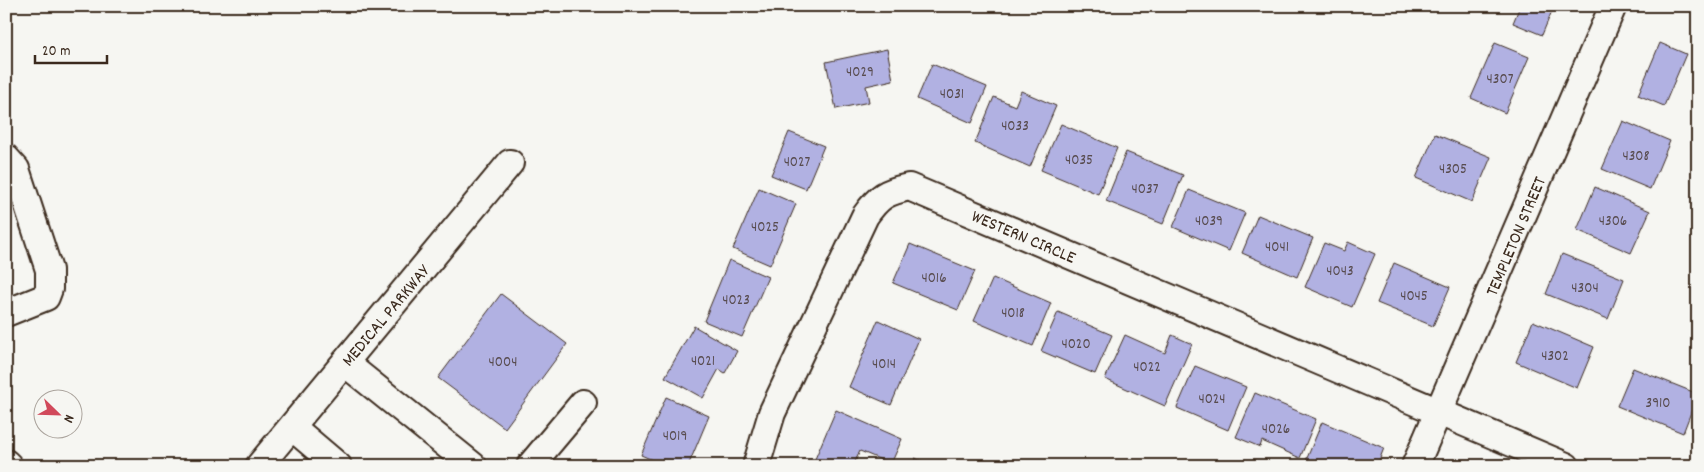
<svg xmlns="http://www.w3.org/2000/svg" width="1704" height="472" font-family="Dekko,sans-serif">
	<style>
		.building { fill: #b1b1e2; stroke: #3b2a1e }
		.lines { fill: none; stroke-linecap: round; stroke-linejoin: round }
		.minor-casing { stroke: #3b2a1e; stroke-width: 30 }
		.minor { stroke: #f6f6f2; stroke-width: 26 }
		.labels { text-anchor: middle; stroke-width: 4; stroke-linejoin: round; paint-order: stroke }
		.number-label { font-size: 15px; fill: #584c4f }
		.street-label { font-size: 18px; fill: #3b2a1e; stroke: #f6f6f2 }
	</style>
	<rect width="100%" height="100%" fill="#f6f6f2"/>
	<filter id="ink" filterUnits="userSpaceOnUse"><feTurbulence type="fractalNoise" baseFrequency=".02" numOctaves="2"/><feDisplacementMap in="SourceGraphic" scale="10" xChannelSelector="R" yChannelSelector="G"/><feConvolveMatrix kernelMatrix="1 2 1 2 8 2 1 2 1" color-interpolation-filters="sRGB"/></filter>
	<g filter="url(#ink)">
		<path class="building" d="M1520,6h34l-12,29 -29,-12z
			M1495,43l34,14 -24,56 -34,-15z
			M1660,43l26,11 -22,52 -26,-11z
			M887,49l6,31 -27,6 3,16 -33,7 -10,-47z
			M932,64l55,23 -15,36 -55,-24z
			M1021,91l35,15 -26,61 -55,-24 19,-46 21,9z
			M1623,121l47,20 -20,48 -48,-20z
			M1061,124l56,24 -19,46 -57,-24z
			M789,132l35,14 -18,43 -35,-14z
			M1435,134l56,23 -19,45 -56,-24z
			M1126,152l57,23 -20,49 -57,-23z
			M1595,187l55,24 -19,42 -54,-23z
			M759,188l37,16 -26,61 -37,-16z
			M1189,190l56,23 -16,38 -56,-24z
			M1258,215l55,23 -16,39 -55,-24z
			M1348,242l27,12 -23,53 -47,-20 19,-44 20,8z
			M910,244l65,27 -17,39 -65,-27z
			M1562,254l62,25 -16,40 -62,-25z
			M729,260l39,17 -26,60 -38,-16z
			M1394,263l56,24 -17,39 -56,-23z
			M993,278l58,25 -18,43 -59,-25z
			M501,294l66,50 -62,84 -67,-50z
			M1058,312l54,23 -17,39 -54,-23z
			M878,320l41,19 -28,66 -42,-18z
			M1533,321l61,26 -17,41 -61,-26z
			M694,326l43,25 -12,22 -6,-4 -16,29 -38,-21z
			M1125,335l40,18 7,-18 20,9 -27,62 -60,-27z
			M1195,366l51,21 -18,43 -51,-22z
			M1633,368l65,26 -15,39 -66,-27z
			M1255,393l61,26 -16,39 -38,-17 -2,6 -24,-10z
			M666,397l43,19 -21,50h-22l-25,-11z
			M836,410l66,29 -11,25 -31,-13 -7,15h-41z
			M1322,422l62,26 -7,18h-66l-6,-3z
			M915,458l17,8h-20z"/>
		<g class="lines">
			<g class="minor-casing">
				<path id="minor" d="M6,158l10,11 33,101v19l-3,8 -40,16
					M345,363l128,103
					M292,427l46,39
					M6,463l3,3
					M259,466l251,-303
					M530,466l53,-63
					M756,466l16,-53 93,-197c14,-20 21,-24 44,-29l657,279
					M1415,466l198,-460"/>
			</g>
			<use href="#minor" class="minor"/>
		</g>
	</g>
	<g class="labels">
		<g class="number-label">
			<text x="860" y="76">4029</text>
			<text x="1500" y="83">4307</text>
			<text x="952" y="98">4031</text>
			<text x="1015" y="130">4033</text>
			<text x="1636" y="160">4308</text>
			<text x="1079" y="164">4035</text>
			<text x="797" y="166">4027</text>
			<text x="1453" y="173">4305</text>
			<text x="1145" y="193">4037</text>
			<text x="1209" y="225">4039</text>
			<text x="1613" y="225">4306</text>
			<text x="765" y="231">4025</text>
			<text x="1277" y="251">4041</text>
			<text x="1340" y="275">4043</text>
			<text x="934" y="282">4016</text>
			<text x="1585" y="292">4304</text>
			<text x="1414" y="300">4045</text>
			<text x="736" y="304">4023</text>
			<text x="1013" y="317">4018</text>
			<text x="1076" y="348">4020</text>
			<text x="1555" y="360">4302</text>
			<text x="703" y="365">4021</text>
			<text x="503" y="366">4004</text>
			<text x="884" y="368">4014</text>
			<text x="1147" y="371">4022</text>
			<text x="1212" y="403">4024</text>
			<text x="1658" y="407">3910</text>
			<text x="1276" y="433">4026</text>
			<text x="675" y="440">4019</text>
		</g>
		<g class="street-label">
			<text transform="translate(1024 236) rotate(23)" y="6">WESTERN CIRCLE</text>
			<text transform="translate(1515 236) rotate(-67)" y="6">TEMPLETON STREET</text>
			<text transform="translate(385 315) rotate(-50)" y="6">MEDICAL PARKWAY</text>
		</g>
	</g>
	<rect width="1704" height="472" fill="none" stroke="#f6f6f2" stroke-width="25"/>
	<rect x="12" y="12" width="1679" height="447" fill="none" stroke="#3b2a1e" stroke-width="2" filter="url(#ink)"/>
	<g transform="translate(58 414) rotate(113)"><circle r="24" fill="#f6f6f2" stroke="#aba49d"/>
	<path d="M0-4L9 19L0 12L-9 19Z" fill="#d1495b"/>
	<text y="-8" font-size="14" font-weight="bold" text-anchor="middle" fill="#3b2a1e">N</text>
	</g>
	<path d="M35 55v8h72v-8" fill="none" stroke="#3b2a1e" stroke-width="2.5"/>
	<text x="42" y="55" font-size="15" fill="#3b2a1e" stroke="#f6f6f2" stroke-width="4" paint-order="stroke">20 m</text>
</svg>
